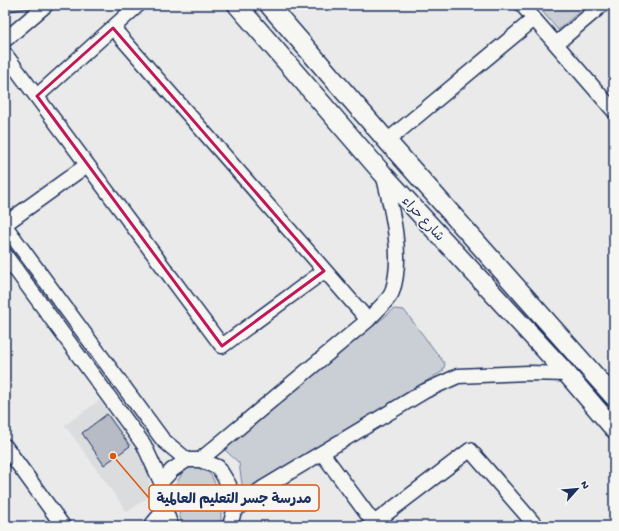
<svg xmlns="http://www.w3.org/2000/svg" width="619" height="531" font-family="'Gochi Hand','Playpen Sans Arabic',sans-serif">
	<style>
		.built { fill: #dadcde }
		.green { fill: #caced5; stroke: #727e9a }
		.building { fill: #b6bbc6; stroke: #1b2f5e }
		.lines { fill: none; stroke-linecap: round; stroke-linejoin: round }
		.minor-casing { stroke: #1b2f5e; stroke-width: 17 }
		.major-casing { stroke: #1b2f5e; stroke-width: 21 }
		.minor { stroke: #f6f6f2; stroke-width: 14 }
		.major { stroke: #f6f6f2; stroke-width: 18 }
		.marked { fill: none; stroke: #c2185b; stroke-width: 3; stroke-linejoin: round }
		.labels { text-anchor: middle; stroke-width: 3; stroke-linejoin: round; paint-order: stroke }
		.street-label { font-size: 13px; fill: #1b2f5e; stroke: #f6f6f2 }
		.leader { fill: none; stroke: #de5710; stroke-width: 1.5 }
		.callout-dot { fill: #de5710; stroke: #f6f6f2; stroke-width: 1.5 }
		.callout { fill: #f6f6f2; stroke: #de5710; stroke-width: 1.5 }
		.callout-label { font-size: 14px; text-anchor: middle; font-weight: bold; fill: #1b2f5e }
	</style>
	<rect width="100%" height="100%" fill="#e9eae9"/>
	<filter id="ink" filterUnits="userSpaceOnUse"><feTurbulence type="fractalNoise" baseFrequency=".025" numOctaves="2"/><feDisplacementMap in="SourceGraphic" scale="8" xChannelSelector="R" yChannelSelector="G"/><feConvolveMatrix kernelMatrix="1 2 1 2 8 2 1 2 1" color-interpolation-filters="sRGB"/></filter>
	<g filter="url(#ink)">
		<path class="built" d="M100,400l47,66 4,29 -24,17 -62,-87z"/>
		<path class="green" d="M537,5h50l-29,25z
			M394,309l10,1 41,54 -2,7 -200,120 -4,-28 -15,-14z
			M202,467l9,8 10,21v29l-39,1 -8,-38 11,-20z"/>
		<path class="building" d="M5,5h29l1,2 -30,5z
			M107,414l23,32 -26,19 -22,-32z"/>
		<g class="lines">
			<g class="minor-casing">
				<path id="minor" d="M522,5l92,106
					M113,28l255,292
					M5,40l41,-35
					M556,44l46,-39
					M5,54l217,292 102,-75
					M37,96l101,-91
					M387,141l147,-122
					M5,224l82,-59
					M5,226l158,214 24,20
					M5,255l139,190 17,37
					M5,446l58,80
					M322,453l54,73
					M200,460l168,-140c5,-6 22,-21 24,-28 12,-34 0,-83 -9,-118
					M234,511l29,-23 162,-97 33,-15 71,-3 38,1
					M374,523l96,-73 66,76
					M151,526l14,-17
					M171,526l-6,-17 -4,-27 11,-12 15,-10h13l18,7 11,18 5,26 -4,15"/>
			</g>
			<g class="major-casing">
				<path id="major" d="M237,5l146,169 184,200 47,55
					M269,5l118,136 227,256"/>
			</g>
			<use href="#minor" class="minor"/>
			<use href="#major" class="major"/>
		</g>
	</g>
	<path class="marked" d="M113,28l211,243 -102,75 -185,-250z"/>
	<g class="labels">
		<g class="street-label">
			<text transform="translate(424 218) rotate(47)" y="5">شارع حراء</text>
		</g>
	</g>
	<path class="leader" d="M113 456L149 498"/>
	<circle class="callout-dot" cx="113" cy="456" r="4"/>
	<rect class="callout" x="149" y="485" width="170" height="26" rx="4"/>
	<g class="callout-label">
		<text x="234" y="503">مدرسة جسر التعليم العالمية</text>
	</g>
	<rect width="619" height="531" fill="none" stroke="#f6f6f2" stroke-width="20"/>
	<rect x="10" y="10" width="599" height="511" fill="none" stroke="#1b2f5e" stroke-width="1.5" filter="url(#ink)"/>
	<g transform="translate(577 489) rotate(63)" stroke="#f6f6f2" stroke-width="3" paint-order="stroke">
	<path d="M0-3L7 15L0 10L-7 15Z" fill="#1b2f5e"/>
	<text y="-6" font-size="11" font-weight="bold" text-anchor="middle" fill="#1b2f5e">N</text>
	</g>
</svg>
